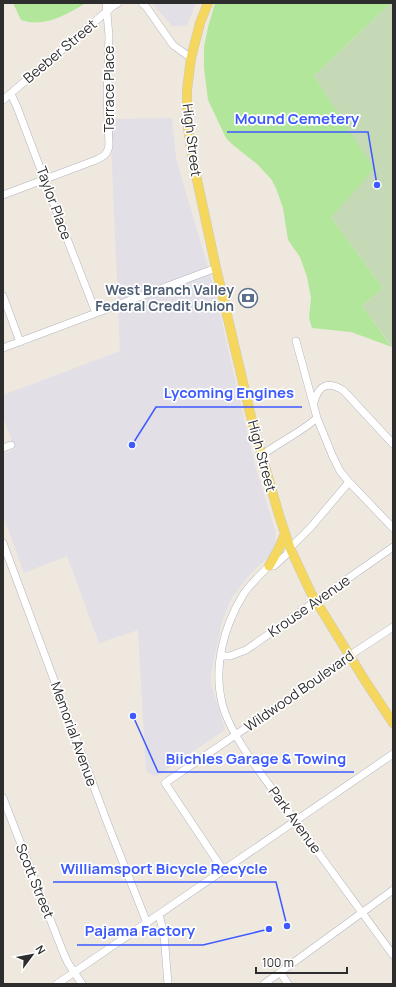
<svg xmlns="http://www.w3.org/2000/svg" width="396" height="987" font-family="Manrope,sans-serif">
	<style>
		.industrial { fill: #e2dfe7 }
		.green { fill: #b2e69a }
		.cemetery { fill: #c6d9b6 }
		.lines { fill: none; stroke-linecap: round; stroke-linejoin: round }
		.minor-casing { stroke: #b3b5c0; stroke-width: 8 }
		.major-casing { stroke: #c8c8c8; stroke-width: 10 }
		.minor { stroke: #fff; stroke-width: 7 }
		.major { stroke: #f5d75d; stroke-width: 9 }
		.labels { text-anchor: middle; stroke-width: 3.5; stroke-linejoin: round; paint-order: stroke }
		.street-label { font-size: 14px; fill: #2d2d2d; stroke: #fff }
		.service-label { font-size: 14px; font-weight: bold; fill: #4e5e75; stroke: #fff; text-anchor: end }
		.leader { fill: none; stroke: #3c5aff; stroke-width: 1.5 }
		.callout-dot { fill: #3c5aff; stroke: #fff; stroke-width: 1.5 }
		.callout-label { font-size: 15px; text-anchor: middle; font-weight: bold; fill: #3c5aff; stroke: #fff; stroke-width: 3.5; stroke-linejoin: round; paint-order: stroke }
	</style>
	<rect width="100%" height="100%" fill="#efe8df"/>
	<path class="industrial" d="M152,3h44l-9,23h-15z
		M172,118l4,40 38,130 40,174 21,68 1,12 -6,14 -19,17 -20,26 -10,26 -10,49v10l14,46 -70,47 -9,-6 -8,-141 -39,13 -32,-87 -43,17 -21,-58v-61l12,-5 -12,-32v-22l117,-44 -10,-232z"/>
	<path class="green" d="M13,3h73c-20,12 -42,25 -65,17z
		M215,3h176l-77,73 79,120 -62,21 52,71 -21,18 30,41 -41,-15 -39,-4 -3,-10 2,-20 -4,-21 -7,-20 -12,-17 -5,-32 -7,-20 -5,-9 -14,-15 -24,-19 -7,-7 -18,-38 -4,-32v-21l4,-20z"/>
	<path class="cemetery" d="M391,3h2v345l-31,-42 21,-18 -52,-71 43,-48 -60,-93z"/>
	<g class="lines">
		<g class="minor-casing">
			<path id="minor" d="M142,3l5,5 26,37 18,13
				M11,94l6,13 47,124 32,82
				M3,100l110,-94 5,-3
				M3,195l93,-35c7,-3 12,-6 13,-15l-2,-52 2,-57 -3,-33
				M3,296l17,46
				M296,341l21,77 16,39 7,14 9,11 44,46
				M3,348l213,-80
				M314,402c5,-18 15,-21 30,-11l49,53
				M3,448l8,-3
				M261,456c18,-14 39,-23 56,-38
				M349,482l-38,45 -21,21 -3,6 -13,12h-5c-9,9 -19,18 -26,29 -19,31 -30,72 -21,108 7,30 40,72 59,98 37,52 75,103 112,154
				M3,543l104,279 40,101
				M221,656h9l16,-6 147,-103
				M3,798l60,154 5,11 14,21
				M223,870l-58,-87 147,-100 37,-27 44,-29
				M159,915l5,19 4,50
				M280,972l8,12
				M57,984l336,-230
				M264,984l129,-94"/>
		</g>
		<g class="major-casing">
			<path id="major" d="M208,3l-8,20 -9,35 -4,32v30l6,41 23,107 37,157 26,90 11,33 21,45 53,86 29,44
				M269,566l9,-16 7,-16"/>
		</g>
		<use href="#minor" class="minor"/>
		<use href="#major" class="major"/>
	</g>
	<defs>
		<g id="bank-ring" transform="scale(1)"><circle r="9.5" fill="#fff" stroke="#5c6f8a" stroke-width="1.5"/><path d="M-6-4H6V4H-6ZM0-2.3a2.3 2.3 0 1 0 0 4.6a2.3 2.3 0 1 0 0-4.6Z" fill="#5c6f8a"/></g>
	</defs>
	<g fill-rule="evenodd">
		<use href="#bank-ring" x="248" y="298"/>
	</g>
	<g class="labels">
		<g class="street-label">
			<text transform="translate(60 51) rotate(-40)" y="5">Beeber Street</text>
			<text transform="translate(109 89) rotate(-90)" y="5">Terrace Place</text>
			<text transform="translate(192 140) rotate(83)" y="5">High Street</text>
			<text transform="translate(54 203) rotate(70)" y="5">Taylor Place</text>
			<text transform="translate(262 456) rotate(75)" y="5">High Street</text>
			<text transform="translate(309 606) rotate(-35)" y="5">Krouse Avenue</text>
			<text transform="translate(299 691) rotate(-35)" y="5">Wildwood Boulevard</text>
			<text transform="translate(74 734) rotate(70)" y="5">Memorial Avenue</text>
			<text transform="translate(295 820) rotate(54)" y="5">Park Avenue</text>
			<text transform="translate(35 881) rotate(68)" y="5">Scott Street</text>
		</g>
		<g class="service-label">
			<text x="234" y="295">West Branch Valley<tspan x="234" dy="16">Federal Credit Union</tspan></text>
		</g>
	</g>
	<path class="leader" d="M377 185L368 132H227M132 445L156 407H302M133 716L158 772H354M287 926L276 882H53M269 929L203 945H77"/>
	<g class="callout-dot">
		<circle cx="377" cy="185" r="4"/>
		<circle cx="132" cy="445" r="4"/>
		<circle cx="133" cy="716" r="4"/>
		<circle cx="287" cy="926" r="4"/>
		<circle cx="269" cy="929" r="4"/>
	</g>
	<g class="callout-label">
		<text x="297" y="124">Mound Cemetery</text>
		<text x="229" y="398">Lycoming Engines</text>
		<text x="256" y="764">Biichles Garage &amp; Towing</text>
		<text x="164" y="874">Williamsport Bicycle Recycle</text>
		<text x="140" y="936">Pajama Factory</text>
	</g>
	<rect width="396" height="987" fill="none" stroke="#2d2d2d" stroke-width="8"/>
	<g transform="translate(32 955) rotate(58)" stroke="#ffffff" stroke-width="3" paint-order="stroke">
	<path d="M0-3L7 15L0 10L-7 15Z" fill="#2d2d2d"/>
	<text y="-6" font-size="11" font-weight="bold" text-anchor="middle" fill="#2d2d2d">N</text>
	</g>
	<path d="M256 967v6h91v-6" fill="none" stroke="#2d2d2d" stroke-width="2"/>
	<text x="262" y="967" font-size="12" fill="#2d2d2d" stroke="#ffffff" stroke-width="3" paint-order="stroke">100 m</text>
</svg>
